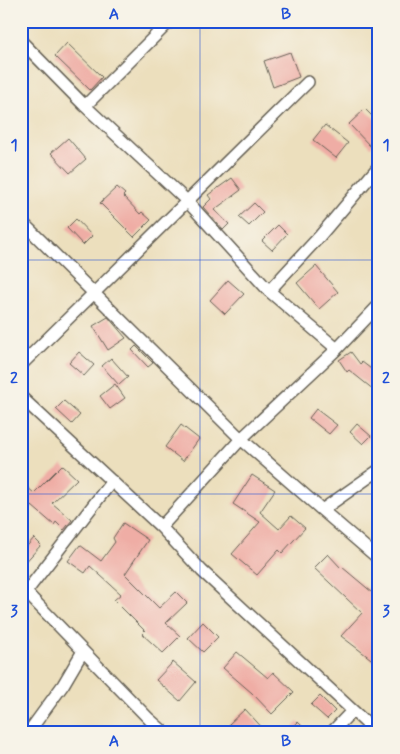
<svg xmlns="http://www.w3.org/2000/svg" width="400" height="754" font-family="Mynerve,sans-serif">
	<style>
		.building { fill: #efada5 }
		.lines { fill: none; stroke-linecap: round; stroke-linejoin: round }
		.minor-casing { stroke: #656054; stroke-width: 14 }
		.minor { stroke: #fff; stroke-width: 11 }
		.grid { fill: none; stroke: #1d4ed8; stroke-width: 1; stroke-opacity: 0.55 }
		.neatline { fill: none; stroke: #1d4ed8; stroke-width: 2 }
		.grid-label { font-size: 16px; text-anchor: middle; font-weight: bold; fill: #1d4ed8 }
	</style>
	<rect width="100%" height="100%" fill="#f7f3e8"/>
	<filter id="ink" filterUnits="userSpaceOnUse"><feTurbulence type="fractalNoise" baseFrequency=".02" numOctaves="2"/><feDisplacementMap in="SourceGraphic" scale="10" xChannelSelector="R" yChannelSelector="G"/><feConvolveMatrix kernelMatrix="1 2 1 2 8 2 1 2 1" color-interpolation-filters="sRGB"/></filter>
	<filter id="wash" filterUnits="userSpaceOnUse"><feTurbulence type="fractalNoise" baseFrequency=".0096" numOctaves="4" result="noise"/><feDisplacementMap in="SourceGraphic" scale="20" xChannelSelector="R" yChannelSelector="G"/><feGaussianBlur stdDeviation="1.12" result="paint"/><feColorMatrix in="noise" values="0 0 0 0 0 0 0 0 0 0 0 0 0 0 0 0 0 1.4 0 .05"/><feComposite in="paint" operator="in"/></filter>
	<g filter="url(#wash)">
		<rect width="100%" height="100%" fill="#ecdfbd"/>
		<g id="blocks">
			<path class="building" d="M67,43l35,34 -12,13 -35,-34z
				M290,52l9,25 -26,10 -9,-26z
				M365,109l14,14v17l-8,7 -22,-23z
				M325,125l23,18 -12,15 -23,-18z
				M68,138l18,21 -16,14 -19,-20z
				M232,178l9,12 -27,20 15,14 -6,6 -20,-23 8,-8 -3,-4z
				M117,187l8,7 -2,2 17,18 2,-2 9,8 -17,17 -34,-34z
				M254,203l9,9 -14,14 -10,-9z
				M76,219l16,17 -9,9 -16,-17z
				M278,225l9,9 -15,16 -10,-9z
				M316,266l22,26 -19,17 -22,-26z
				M228,280l16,14 -19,20 -15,-14z
				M108,317l18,21 -18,12 -15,-24z
				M136,346l17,17 -5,4 -16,-17z
				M79,352l15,13 -10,11 -15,-13z
				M351,352l9,12 2,-2 17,13v19l-30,-24 -2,2 -8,-12z
				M111,358l17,19 -9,8 -17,-19z
				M115,384l10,14 -15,11 -10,-13z
				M64,401l16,14 -8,9 -16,-15z
				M316,409l21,16 -8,9 -20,-16z
				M357,424l14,12 -8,8 -13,-12z
				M181,425l18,14 -16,22 -18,-14z
				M62,465l15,14 -25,24 20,17 -8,10 -8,-8 -2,3 -22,-19 -11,13v-37l13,11z
				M252,475l23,15 -15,22 19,17 12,-13 14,12 -23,25 -3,-3 -22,25 -25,-21 28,-32 -27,-18z
				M123,523l25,17 -23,34 34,34 17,-16 11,11 -21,20 14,13 -17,17 -21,-19 3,-3 -31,-31 7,-6 -31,-28 -5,7 -17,-12 12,-16 21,16 14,-19 -2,-4z
				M34,538l7,7 -20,22v-14z
				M328,554l13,14 1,-1 37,31v67l-38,-29 21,-23 -48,-45z
				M203,622l15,15 -15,15 -15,-14z
				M237,652l31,26 5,-6 21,20 -22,22 -20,-21 -29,-25z
				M173,662l23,20 -16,19 -24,-21z
				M320,696l15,15 -8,8 -16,-14z
				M245,709l22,24h-30l-8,-9z
				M298,722l11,11h-22z"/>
		</g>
	</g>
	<g filter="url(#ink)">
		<use href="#blocks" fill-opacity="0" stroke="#656054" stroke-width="1"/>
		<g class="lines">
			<g class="minor-casing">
				<path id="minor" d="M21,41l64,65 103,96 81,89 68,58
					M85,106l85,-85
					M21,221l220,218 81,71 57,-40
					M269,291l50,-54 60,-71
					M21,365l287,-283
					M21,397l140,130 41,44 175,162
					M322,510l57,49
					M161,527l80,-88 96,-90 42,-44
					M21,587l128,132 16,14
					M26,592l86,-111
					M28,733l35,-48 20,-34
					M331,733l21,-22"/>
			</g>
			<use href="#minor" class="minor"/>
		</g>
	</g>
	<path class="grid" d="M200,21v712M21,260h358M21,494h358"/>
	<rect width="400" height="754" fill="none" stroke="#f7f3e8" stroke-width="55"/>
	<rect x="28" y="28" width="344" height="698" class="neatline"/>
	<g class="grid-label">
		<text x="114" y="19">A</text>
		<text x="286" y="19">B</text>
		<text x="14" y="150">1</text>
		<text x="386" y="150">1</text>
		<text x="14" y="383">2</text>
		<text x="386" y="383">2</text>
		<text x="14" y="616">3</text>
		<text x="386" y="616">3</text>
		<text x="114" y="746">A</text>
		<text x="286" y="746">B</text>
	</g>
</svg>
